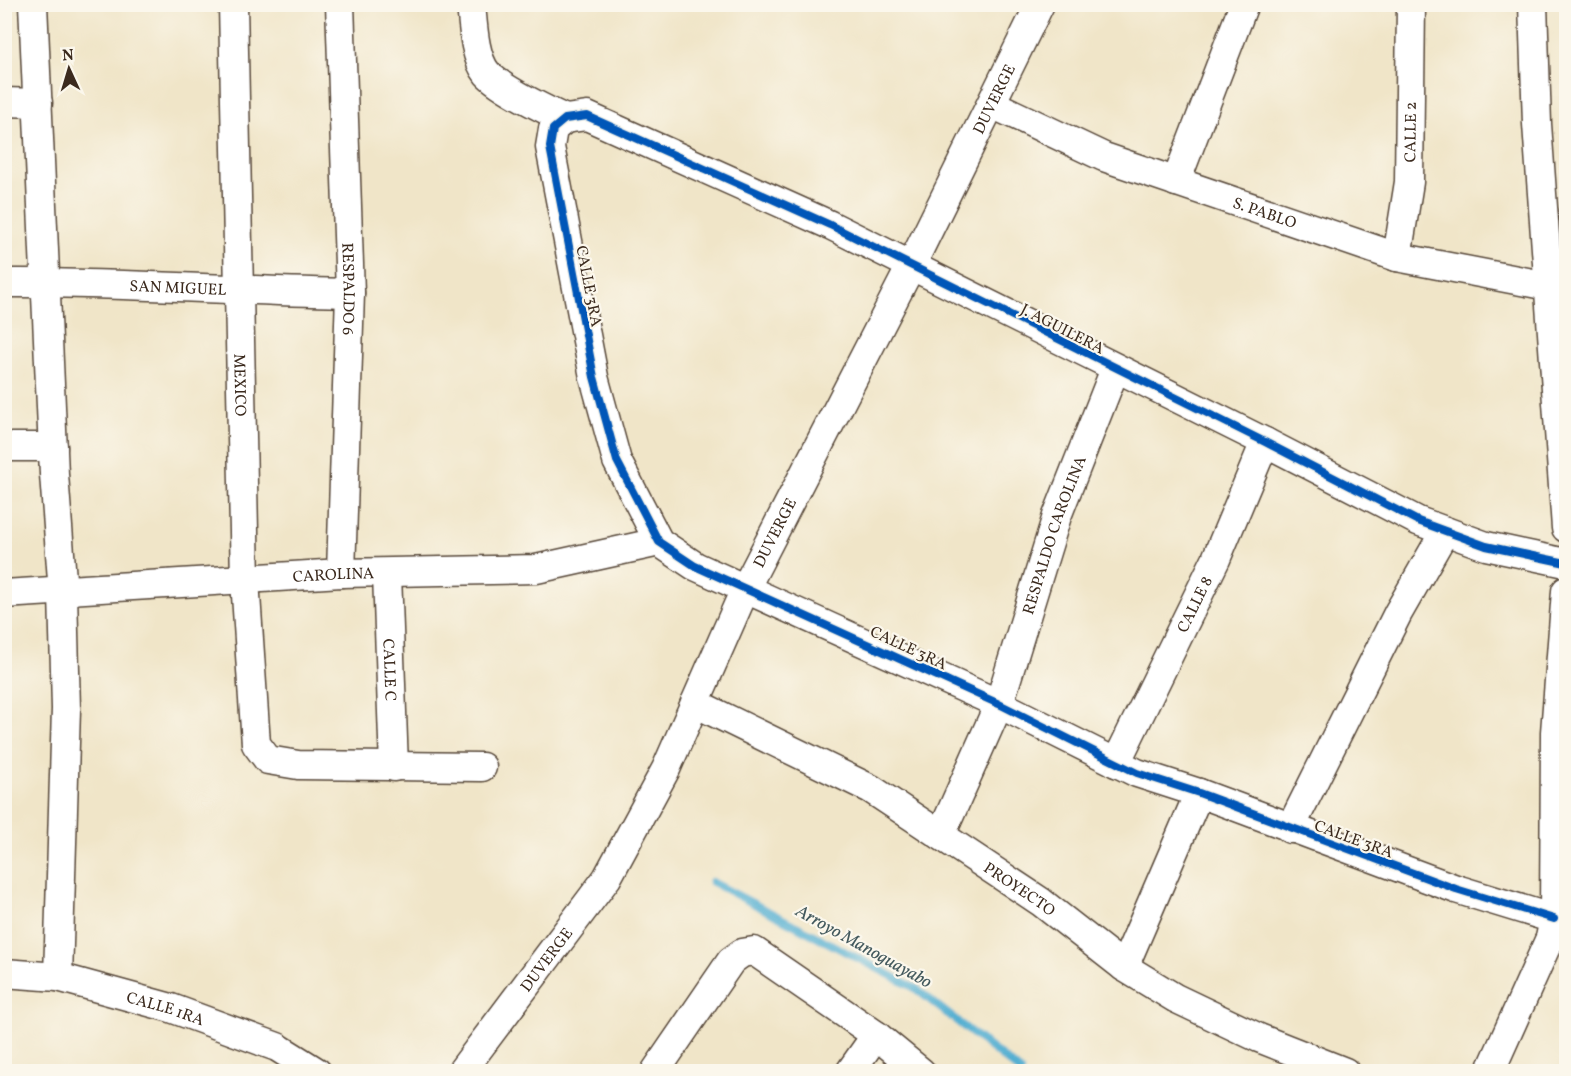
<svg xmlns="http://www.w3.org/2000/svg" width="1571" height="1076" font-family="Vollkorn,serif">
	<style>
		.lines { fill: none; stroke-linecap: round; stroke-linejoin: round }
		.stream { stroke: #53afd1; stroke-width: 8 }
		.minor-casing { stroke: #564638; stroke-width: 31 }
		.minor { stroke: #fff; stroke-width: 28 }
		.cycleway-casing { stroke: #fbf7ec; stroke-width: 11 }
		.cycleway { stroke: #0057b8; stroke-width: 8 }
		.labels { text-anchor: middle; stroke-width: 4.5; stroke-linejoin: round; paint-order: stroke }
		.street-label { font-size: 16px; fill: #3b2a1e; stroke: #fbf7ec }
		.water-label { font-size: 18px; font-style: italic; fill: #43595d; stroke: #fbf7ec }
	</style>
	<rect width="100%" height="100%" fill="#fbf7ec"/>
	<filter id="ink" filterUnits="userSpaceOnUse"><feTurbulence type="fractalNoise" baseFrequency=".0167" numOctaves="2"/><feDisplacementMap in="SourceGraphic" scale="12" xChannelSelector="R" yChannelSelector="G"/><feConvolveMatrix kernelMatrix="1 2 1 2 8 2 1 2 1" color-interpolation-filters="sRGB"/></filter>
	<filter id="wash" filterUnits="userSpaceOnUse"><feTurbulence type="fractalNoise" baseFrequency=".008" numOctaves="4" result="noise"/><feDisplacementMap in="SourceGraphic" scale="24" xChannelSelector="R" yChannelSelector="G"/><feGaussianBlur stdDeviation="1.35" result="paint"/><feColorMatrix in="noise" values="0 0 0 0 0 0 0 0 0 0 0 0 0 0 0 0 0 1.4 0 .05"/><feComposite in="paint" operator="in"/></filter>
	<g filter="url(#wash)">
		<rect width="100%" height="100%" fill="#f0e5c8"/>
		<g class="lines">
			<path class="stream" d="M712,882l203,106 106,84"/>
		</g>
	</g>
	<g filter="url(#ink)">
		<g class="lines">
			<g class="minor-casing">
				<g id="minor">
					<path d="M33,4l21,470 9,119 3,116 -8,268"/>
					<path id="s1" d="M233,4l12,576 11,164 12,16 30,5 184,2"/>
					<path id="s2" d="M340,4l10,289 -9,280"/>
					<path d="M471,4c2,20 3,53 16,69 13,15 59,37 78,46"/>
					<path d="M1533,4l4,120 29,404"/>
					<path d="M4,102l34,1"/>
					<path id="s3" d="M992,104l112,53 293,100 151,29"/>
					<path d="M1176,182l68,-178"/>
					<path id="s4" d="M1397,257l12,-75 2,-178"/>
					<path id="s5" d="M4,283c116,-1 231,8 346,10"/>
					<path d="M4,447h49"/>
					<path id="s6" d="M387,574l7,193"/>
					<path id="s7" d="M4,594l337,-21 195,-4 123,-27"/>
					<path id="s8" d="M695,703l176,86 170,113 83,65 51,31 84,40 86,34"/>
					<path id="s9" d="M1116,763l100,-204 49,-117"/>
					<path d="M1290,829l108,-216 47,-82"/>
					<path id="s10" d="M941,835l58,-131 58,-188 58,-147"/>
					<path d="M1554,919l-98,-30 -257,-96 -62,-20 -138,-69 -304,-138 -36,-24 -42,-81 -23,-84 -44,-230 3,-18 12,-10 22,-3 243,109 435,217 153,79 68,25 80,17"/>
					<path d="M1124,967l75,-174"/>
					<path id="s11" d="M4,973l54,4 113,31 106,39 40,25"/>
					<path id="s12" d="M461,1072l146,-194 59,-109 80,-182 165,-321 129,-262"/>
					<path d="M655,1072l76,-111 11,-8 12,-2 122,84 45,37"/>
					<path d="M850,1072l26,-37"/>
					<path d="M1490,1072l60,-134 4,-19 1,-187 11,-141"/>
				</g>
			</g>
			<use href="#minor" class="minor"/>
			<g class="cycleway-casing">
				<path id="cycleway" d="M1554,919l-98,-30 -257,-96 -62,-20 -138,-69 -304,-138 -36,-24 -42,-81 -23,-84 -44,-230 3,-18 12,-10 22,-3 243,109 435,217 153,79 68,25 80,17"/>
			</g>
			<use href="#cycleway" class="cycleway"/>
		</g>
	</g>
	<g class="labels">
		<g class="street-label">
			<text dy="6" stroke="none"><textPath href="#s12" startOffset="1113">DUVERGE</textPath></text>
			<text dy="6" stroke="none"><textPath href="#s4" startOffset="126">CALLE 2</textPath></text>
			<text dy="6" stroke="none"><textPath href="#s3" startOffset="294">S. PABLO</textPath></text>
			<text transform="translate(590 286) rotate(79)" y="6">CALLE 3RA</text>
			<text dy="6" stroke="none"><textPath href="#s5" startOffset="174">SAN MIGUEL</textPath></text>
			<text dy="6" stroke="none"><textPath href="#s2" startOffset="285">RESPALDO 6</textPath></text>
			<text transform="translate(1063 328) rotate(27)" y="6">J. AGUILERA</text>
			<text dy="6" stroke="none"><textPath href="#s1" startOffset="381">MEXICO</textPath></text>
			<text dy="6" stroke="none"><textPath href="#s12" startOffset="627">DUVERGE</textPath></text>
			<text dy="6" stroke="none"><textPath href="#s10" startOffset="321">RESPALDO CAROLINA</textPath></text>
			<text dy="6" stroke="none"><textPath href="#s7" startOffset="330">CAROLINA</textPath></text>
			<text dy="6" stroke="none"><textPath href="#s9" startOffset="177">CALLE 8</textPath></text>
			<text transform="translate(909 647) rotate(25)" y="6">CALLE 3RA</text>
			<text dy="6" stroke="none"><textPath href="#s6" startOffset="96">CALLE C</textPath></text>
			<text transform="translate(1354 838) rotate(20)" y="6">CALLE 3RA</text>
			<text dy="6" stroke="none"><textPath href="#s8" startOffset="375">PROYECTO</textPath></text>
			<text dy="6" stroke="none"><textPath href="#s12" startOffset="141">DUVERGE</textPath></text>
			<text dy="6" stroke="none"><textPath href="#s11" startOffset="166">CALLE 1RA</textPath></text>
		</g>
		<g class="water-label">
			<text transform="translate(864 946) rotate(29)" y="6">Arroyo Manoguayabo</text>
		</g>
	</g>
	<rect width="1571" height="1076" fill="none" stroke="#fbf7ec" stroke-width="24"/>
	<g transform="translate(69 69) rotate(356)" stroke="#fbf7ec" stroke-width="4.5" paint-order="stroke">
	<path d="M0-4.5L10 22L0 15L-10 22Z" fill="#3b2a1e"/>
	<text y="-9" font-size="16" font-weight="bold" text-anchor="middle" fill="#3b2a1e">N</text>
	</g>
</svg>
